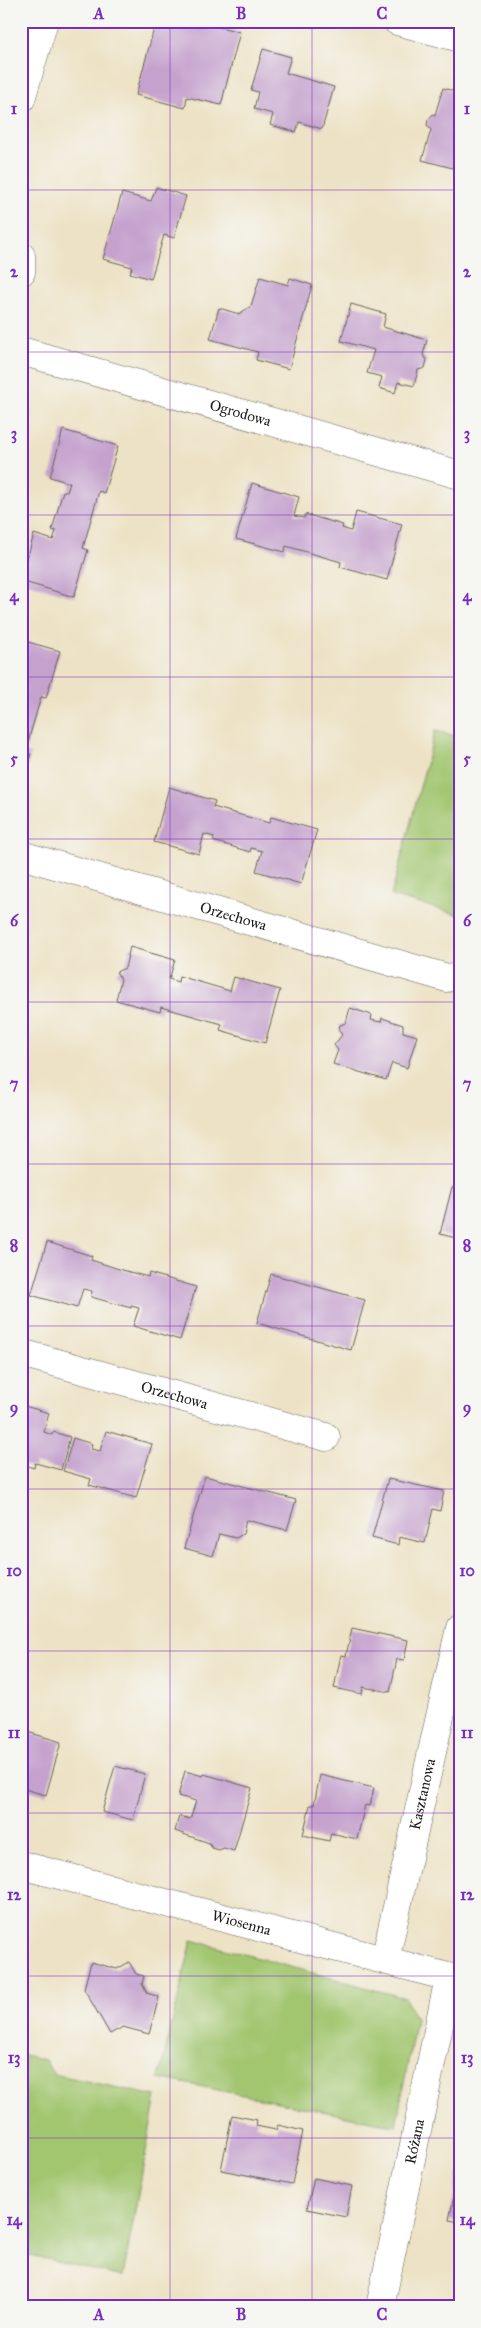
<svg xmlns="http://www.w3.org/2000/svg" width="481" height="2328" font-family="'IM FELL Great Primer',serif">
	<style>
		.green { fill: #a2c66f; stroke: #5f7146 }
		.building { fill: #c5a2ce }
		.lines { fill: none; stroke-linecap: round; stroke-linejoin: round }
		.minor-casing { stroke: #656157; stroke-width: 29 }
		.minor { stroke: #fff; stroke-width: 28 }
		.grid { fill: none; stroke: #7b2cbf; stroke-width: 1; stroke-opacity: 0.55 }
		.labels { text-anchor: middle; stroke-width: 4; stroke-linejoin: round; paint-order: stroke }
		.street-label { font-size: 15px; fill: #1c1c1c; stroke: #f6f6f2 }
		.neatline { fill: none; stroke: #7b2cbf; stroke-width: 2 }
		.grid-label { font-size: 16px; text-anchor: middle; font-weight: bold; fill: #7b2cbf }
	</style>
	<rect width="100%" height="100%" fill="#f6f6f2"/>
	<filter id="ink" filterUnits="userSpaceOnUse"><feTurbulence type="fractalNoise" baseFrequency=".02" numOctaves="2"/><feDisplacementMap in="SourceGraphic" scale="10" xChannelSelector="R" yChannelSelector="G"/><feConvolveMatrix kernelMatrix="1 2 1 2 8 2 1 2 1" color-interpolation-filters="sRGB"/></filter>
	<filter id="wash" filterUnits="userSpaceOnUse"><feTurbulence type="fractalNoise" baseFrequency=".0096" numOctaves="4" result="noise"/><feDisplacementMap in="SourceGraphic" scale="20" xChannelSelector="R" yChannelSelector="G"/><feGaussianBlur stdDeviation="1.12" result="paint"/><feColorMatrix in="noise" values="0 0 0 0 0 0 0 0 0 0 0 0 0 0 0 0 0 1.4 0 .05"/><feComposite in="paint" operator="in"/></filter>
	<g filter="url(#wash)">
		<rect width="100%" height="100%" fill="#ede2c5"/>
		<path class="green" d="M435,731l25,6v178l-69,-19z
			M192,1940l213,58 11,21 -20,107 -237,-48z
			M21,2054l24,6 8,14 103,22 -33,181 -102,-24z"/>
		<g id="blocks">
			<path class="building" d="M156,21h40l44,11 -19,73 -34,-8 -2,11 -49,-13z
				M263,49l28,8 -5,16 48,14 -12,42 -23,-7 -3,10 -26,-7 3,-11 -19,-5 4,-17 -7,-2z
				M443,88l17,5v77l-38,-10 9,-30 -4,-5 1,-5 5,-6 2,1z
				M156,187l30,9 -12,42 -10,-3 -13,44 -21,-6 2,-6 -29,-8 19,-66 29,8z
				M260,277l28,8 2,-7 22,7 -23,84 -33,-9 2,-8 -48,-13 9,-31 20,6 12,-8z
				M351,304l35,10 -3,13 44,13 -4,15 4,5 -2,8 -7,2 -4,16 -16,-4 -3,11 -16,-5 3,-11 -15,-4 7,-23 -33,-9z
				M63,430l55,16 -14,47 -5,-2 -16,57 5,2 -14,47 -53,-16 13,-47 19,6 3,-9 -4,-1 11,-39 4,1 3,-9 -20,-6z
				M252,483l47,14 -5,19 10,2 1,-4 38,11 -1,3 9,3 5,-19 46,12 -15,56 -47,-13 1,-5 -55,-16 -1,6 -49,-13z
				M21,640l39,11 -14,47 -5,-1 -16,55 6,2 -9,29z
				M169,787l46,14 -2,6 56,16 2,-6 46,13 -16,54 -45,-13 6,-20 -11,-3 -1,4 -20,-6 -17,-5 1,-4 -10,-3 -5,20 -45,-12z
				M130,947l45,13 -6,19 9,3 1,-6 51,15 4,-14 46,13 -15,53 -45,-13 2,-6 -61,-17 -1,5 -44,-12 5,-21 -5,-7 9,-4z
				M350,1008l22,7 -1,5 10,2 1,-4 21,7v7l14,4 -10,32 -15,-5 -6,17 -53,-16 5,-14 -4,-5 8,-10 -3,-5 1,-5 6,-2z
				M21,1121l6,1 -5,19h-1z
				M452,1187l8,2v50l-20,-5z
				M47,1242l45,14 -1,4 28,9 29,8 1,-4 47,14 -16,53 -47,-14 6,-18 -8,-2v2l-40,-11 1,-6 -9,-2 -6,19 -46,-13z
				M271,1274l94,26 -14,50 -94,-27z
				M21,1405l28,8 -5,19 8,3 1,-3 17,5 -9,33 -26,-7 -1,5 -13,-4z
				M106,1431l46,13 -16,54 -47,-13 2,-6 -28,-8 10,-33 19,6 -1,5 9,2z
				M205,1476l91,24 -9,30 -41,-10 -3,14 -7,4 -17,-4 -6,22 -29,-8z
				M388,1479l56,12 -4,20 -7,-2 -8,34 -26,-6 -1,8 -26,-7z
				M352,1628l56,12 -4,20 -7,-1 -7,33 -27,-5 -1,7 -28,-6 7,-33 5,1z
				M21,1730l40,12 -15,53 -25,-7z
				M115,1766l30,8 -12,46 -31,-8z
				M185,1771l18,5 1,-2 48,14 -18,63 -10,-3 -5,2 -7,-2 -3,-5 -34,-12 4,-15 11,3 6,-18 -18,-5z
				M320,1775l54,13 -4,18 -5,-1 -8,34 -26,-6 -2,8 -26,-6 7,-30h4z
				M91,1962l26,7 12,-7 7,12 8,2 -2,8 5,9 12,4 -10,37 -26,-7 -13,7 -26,-45z
				M232,2115l25,5 -1,6 20,4 2,-5 25,6 -11,53 -71,-14z
				M459,2172l1,1v49l-11,-2z
				M314,2178l38,8 -6,31 -39,-8z"/>
		</g>
	</g>
	<g filter="url(#ink)">
		<use href="#blocks" fill-opacity="0" stroke="#656157" stroke-width="1"/>
		<g class="lines">
			<g class="minor-casing">
				<g id="minor">
					<path d="M397,21l63,17"/>
					<path d="M21,99l23,-78"/>
					<path d="M21,256v16"/>
					<path id="s1" d="M21,351l439,124"/>
					<path id="s2" d="M21,855l426,123"/>
					<path id="s3" d="M21,1353l305,84"/>
					<path id="s4" d="M21,1865l439,115"/>
					<path id="s5" d="M385,1960l75,-332"/>
					<path id="s6" d="M380,2307l69,-329"/>
				</g>
			</g>
			<use href="#minor" class="minor"/>
		</g>
	</g>
	<path class="grid" d="M170,21v2286M312,21v2286M21,190h439M21,352h439M21,515h439M21,677h439M21,839h439M21,1002h439M21,1164h439M21,1326h439M21,1489h439M21,1651h439M21,1813h439M21,1976h439M21,2138h439"/>
	<g class="labels">
		<g class="street-label">
			<text dy="5" stroke="none"><textPath href="#s1" startOffset="228">Ogrodowa</textPath></text>
			<text dy="5" stroke="none"><textPath href="#s2" startOffset="221">Orzechowa</textPath></text>
			<text dy="5" stroke="none"><textPath href="#s3" startOffset="159">Orzechowa</textPath></text>
			<text dy="5" stroke="none"><textPath href="#s5" startOffset="170">Kasztanowa</textPath></text>
			<text dy="5" stroke="none"><textPath href="#s4" startOffset="228">Wiosenna</textPath></text>
			<text dy="5" stroke="none"><textPath href="#s6" startOffset="169">Różana</textPath></text>
		</g>
	</g>
	<rect width="481" height="2328" fill="none" stroke="#f6f6f2" stroke-width="55"/>
	<rect x="28" y="28" width="426" height="2272" class="neatline"/>
	<g class="grid-label">
		<text x="99" y="19">A</text>
		<text x="241" y="19">B</text>
		<text x="382" y="19">C</text>
		<text x="14" y="114">1</text>
		<text x="467" y="114">1</text>
		<text x="14" y="277">2</text>
		<text x="467" y="277">2</text>
		<text x="14" y="439">3</text>
		<text x="467" y="439">3</text>
		<text x="14" y="601">4</text>
		<text x="467" y="601">4</text>
		<text x="14" y="764">5</text>
		<text x="467" y="764">5</text>
		<text x="14" y="926">6</text>
		<text x="467" y="926">6</text>
		<text x="14" y="1089">7</text>
		<text x="467" y="1089">7</text>
		<text x="14" y="1251">8</text>
		<text x="467" y="1251">8</text>
		<text x="14" y="1413">9</text>
		<text x="467" y="1413">9</text>
		<text x="14" y="1576">10</text>
		<text x="467" y="1576">10</text>
		<text x="14" y="1738">11</text>
		<text x="467" y="1738">11</text>
		<text x="14" y="1900">12</text>
		<text x="467" y="1900">12</text>
		<text x="14" y="2063">13</text>
		<text x="467" y="2063">13</text>
		<text x="14" y="2225">14</text>
		<text x="467" y="2225">14</text>
		<text x="99" y="2320">A</text>
		<text x="241" y="2320">B</text>
		<text x="382" y="2320">C</text>
	</g>
</svg>
